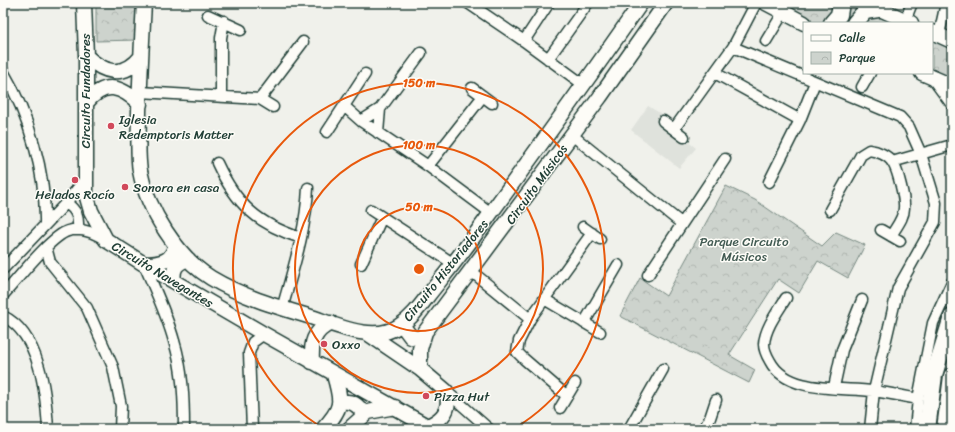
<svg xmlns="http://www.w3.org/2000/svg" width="955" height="432" font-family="Sriracha,sans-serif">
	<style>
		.built { fill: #dfe2dc }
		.park { fill: url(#park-crowns); stroke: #768880 }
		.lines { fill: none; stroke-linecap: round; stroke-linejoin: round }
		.street-casing { stroke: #1f3d34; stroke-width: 13 }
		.secondary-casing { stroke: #1f3d34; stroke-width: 17 }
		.primary-casing { stroke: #1f3d34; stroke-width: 19 }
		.street { stroke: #fdfcf7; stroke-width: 10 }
		.secondary { stroke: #fdfcf7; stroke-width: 14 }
		.primary { stroke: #fdfcf7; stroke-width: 16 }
		.ring { fill: none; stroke: #e8590c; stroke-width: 2 }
		.poi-dot { fill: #d1495b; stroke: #fdfcf7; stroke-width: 1.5 }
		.labels { text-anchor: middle; stroke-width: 3; stroke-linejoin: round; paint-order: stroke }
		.street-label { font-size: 13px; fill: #1f3d34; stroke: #fdfcf7 }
		.poi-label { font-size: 13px; fill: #1f3d34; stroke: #fdfcf7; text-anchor: start }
		.park-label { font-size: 13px; fill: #425b53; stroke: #fdfcf7 }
		.centre { fill: #e8590c; stroke: #fdfcf7; stroke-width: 2 }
		.ring-label { font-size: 12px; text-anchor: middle; font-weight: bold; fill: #e8590c; stroke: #fdfcf7; stroke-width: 3; stroke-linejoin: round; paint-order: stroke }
	</style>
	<defs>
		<pattern id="park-crowns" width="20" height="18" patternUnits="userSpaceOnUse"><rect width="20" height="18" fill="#cdd3cd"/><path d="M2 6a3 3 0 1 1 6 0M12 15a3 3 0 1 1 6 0" fill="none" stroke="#b0b6b1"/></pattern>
	</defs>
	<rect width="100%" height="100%" fill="#f0f1eb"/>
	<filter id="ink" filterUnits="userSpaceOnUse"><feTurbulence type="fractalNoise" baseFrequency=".025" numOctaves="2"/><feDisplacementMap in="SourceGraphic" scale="8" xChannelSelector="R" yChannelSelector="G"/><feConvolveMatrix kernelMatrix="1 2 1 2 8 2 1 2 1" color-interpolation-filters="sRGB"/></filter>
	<g filter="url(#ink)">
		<path class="built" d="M648,106l15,9 -6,8 24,17 2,-2 13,10 -17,20 -48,-38z"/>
		<path class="park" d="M96,3h41v37l-41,1z
			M776,3h85l43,20h-92z
			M932,36l20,9v39l-20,-11z
			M726,186l29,14 67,46 14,-14 29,13 -17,33 -30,-17 -19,32 -21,-14 -49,76 26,15 -6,13 -129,-67 20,-38 26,18z"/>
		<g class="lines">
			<g class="street-casing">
				<path id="street" d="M468,3l56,38 60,44
					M208,15l33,15
					M905,21l7,-18
					M939,35l7,-32
					M524,41l25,-38
					M766,41l17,-28
					M733,47l167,70 9,10 12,27 15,49 -1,19 -37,66 -24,103 -4,38
					M548,59l40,-56
					M3,71c26,44 43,102 42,153
					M715,73l85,47
					M932,78l20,27
					M862,87l8,-14
					M472,88l20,15
					M140,92l120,7 13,8
					M221,97v-59l3,-17
					M260,99l43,-57
					M344,106l17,15 67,45 63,47
					M361,121l19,-12 41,-56
					M663,121l21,16
					M674,129l59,-82 23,-44
					M327,132l38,-58
					M378,133l2,-24
					M572,135l109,88
					M892,162l60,-17
					M217,163c19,41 40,61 84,75
					M428,166l55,-70
					M769,182l31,-62 15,-38
					M66,203c11,7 13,15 12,27
					M371,210l83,54
					M830,210l31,-55 8,-5c8,1 19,5 24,13 5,8 12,36 11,45 0,10 -8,19 -13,28
					M583,227l17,12
					M881,230l19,11
					M46,247l4,15 37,46 26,59 8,39 -1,23
					M144,264c11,26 23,51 30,77 9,29 10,59 10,88
					M361,264l21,-47
					M3,269l63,-66 19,-24
					M471,271l59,48
					M648,275l77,-116
					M3,295c14,-15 48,-59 65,-64 14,-4 27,2 38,9
					M786,298c-8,13 -21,30 -22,46 0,6 3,12 6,17 17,33 72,26 103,30 15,2 30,5 45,8
					M544,299l56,33
					M282,309c11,-40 24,-79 26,-121
					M3,316c37,18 43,77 45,113
					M584,323l34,-58
					M834,387l8,-37 20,-50
					M446,391l43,38
					M567,396l-43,-37 -7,-7 2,-11 11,-22 62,-86
					M560,408l15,-25
					M252,429l-3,-76 4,-11 11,-8
					M629,429l34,-60
					M704,429l6,-11 6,-18
					M915,429l3,-30 15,-76 19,-41"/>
			</g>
			<g class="secondary-casing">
				<path id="secondary" d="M84,3l2,53v138l5,17 15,29 38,24 120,70 163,92c16,-6 25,-18 19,-35l-26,-22 -53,-36
					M144,3c-2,36 -4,72 -5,109 0,19 -2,40 1,59 7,38 38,87 71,107 30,18 63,28 97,38 26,8 65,28 91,10 13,-8 22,-21 31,-33 17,-21 34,-43 50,-65 54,-74 108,-149 161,-225
					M766,3l38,20
					M869,4l42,19
					M932,32l20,9
					M86,56c18,17 37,23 55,1
					M922,73l30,13
					M86,103c19,-23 35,-17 54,1
					M144,264c15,0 30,-2 31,-20
					M174,281c-2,-12 2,-18 14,-22
					M402,325l9,12 11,2
					M312,362c-1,-19 1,-31 19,-39
					M420,369v-20l5,-17 175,-235 66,-94
					M339,403c11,-4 21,2 24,12
					M323,429c20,-21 19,-27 11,-54
					M349,429l19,-17 27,-5"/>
			</g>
			<g class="primary-casing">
				<path id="primary" d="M832,23l7,-8 2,-12
					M855,23l10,-12 13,-2
					M927,429l7,-54 18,-58
					M945,429l7,-53"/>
			</g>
			<use href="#street" class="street"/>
			<use href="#secondary" class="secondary"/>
			<use href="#primary" class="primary"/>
		</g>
	</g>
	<g class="ring">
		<circle cx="419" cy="269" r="62"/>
		<circle cx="419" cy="269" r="124"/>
		<path d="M323 428A186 186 0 1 1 515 428"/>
	</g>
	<g class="poi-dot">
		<circle cx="111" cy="126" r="4"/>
		<circle cx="75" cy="180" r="4"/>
		<circle cx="125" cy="187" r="4"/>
		<circle cx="324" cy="344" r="4"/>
		<circle cx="426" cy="396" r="4"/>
	</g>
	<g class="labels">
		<g class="street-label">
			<text transform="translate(85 91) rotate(-90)" y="5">Circuito Fundadores</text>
			<text transform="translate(536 184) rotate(-54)" y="5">Circuito Músicos</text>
			<text transform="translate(445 270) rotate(-51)" y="5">Circuito Historiadores</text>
			<text transform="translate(163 274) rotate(31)" y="5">Circuito Navegantes</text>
		</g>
		<g class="poi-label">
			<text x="119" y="124">Iglesia<tspan x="119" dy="15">Redemptoris Matter</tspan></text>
			<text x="133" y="192">Sonora en casa</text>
			<text x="75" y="199" text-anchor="middle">Helados Rocío</text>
			<text x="332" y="349">Oxxo</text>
			<text x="434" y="401">Pizza Hut</text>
		</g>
		<g class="park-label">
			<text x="744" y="246">Parque Circuito<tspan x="744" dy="15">Músicos</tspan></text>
		</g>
	</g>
	<circle cx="419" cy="269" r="6" class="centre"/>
	<g class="ring-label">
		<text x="419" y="87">150 m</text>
		<text x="419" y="149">100 m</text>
		<text x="419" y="211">50 m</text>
	</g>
	<rect width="955" height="432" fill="none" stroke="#fdfcf7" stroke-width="16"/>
	<rect x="8" y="8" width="939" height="416" fill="none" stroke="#1f3d34" stroke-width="1.5" filter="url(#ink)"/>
	<rect x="803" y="22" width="130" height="52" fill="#fdfcf7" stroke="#a4b0a9"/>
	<rect x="811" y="35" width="20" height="6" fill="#fdfcf7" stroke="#a4b0a9"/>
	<text x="839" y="42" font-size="12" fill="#1f3d34">Calle</text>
	<rect x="811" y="52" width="20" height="12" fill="url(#park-crowns)" stroke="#a4b0a9"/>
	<text x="839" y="62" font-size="12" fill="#1f3d34">Parque</text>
</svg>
